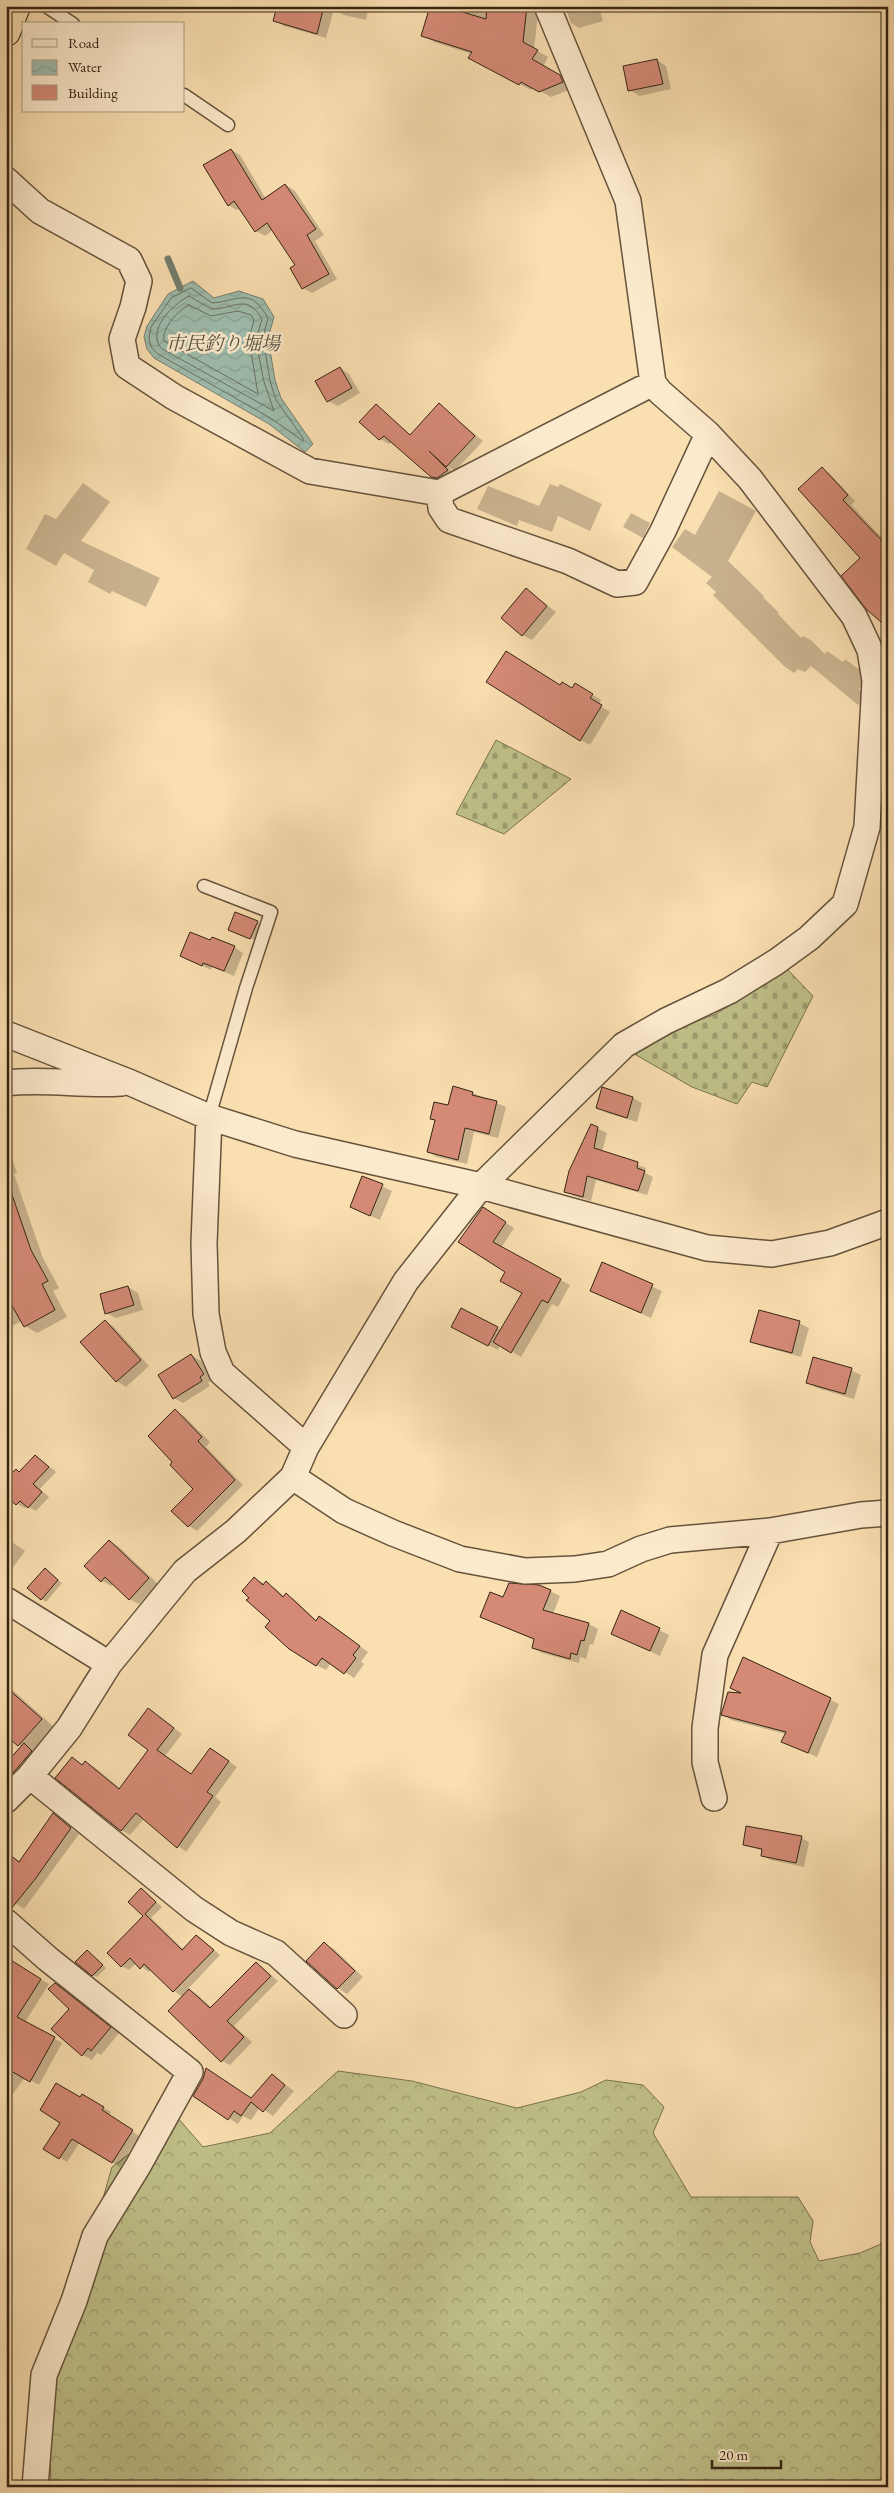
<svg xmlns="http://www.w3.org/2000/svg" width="894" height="2493" font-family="'EB Garamond','Noto Serif JP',serif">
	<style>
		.forest { fill: url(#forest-crowns); stroke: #7a7250 }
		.cemetery { fill: url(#cemetery-stones); stroke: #7a7250 }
		.water { fill: url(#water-waves); stroke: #747f70 }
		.shadow { fill: #0003 }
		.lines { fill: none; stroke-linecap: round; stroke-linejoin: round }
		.shore { stroke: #6a7061; stroke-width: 1 }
		.stream { stroke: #747f70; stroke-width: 7 }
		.building { fill: #d58a76; stroke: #352415 }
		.service-casing { stroke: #66533c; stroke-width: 15 }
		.minor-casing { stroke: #66533c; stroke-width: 28 }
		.trunk-casing { stroke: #352415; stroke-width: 30 }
		.service { stroke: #fceacc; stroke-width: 12 }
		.minor { stroke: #fceacc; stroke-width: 25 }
		.trunk { stroke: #fadfb1; stroke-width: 28 }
		.labels { text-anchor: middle; stroke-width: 5; stroke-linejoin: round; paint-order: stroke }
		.water-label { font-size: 19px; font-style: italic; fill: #545243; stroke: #fceacc }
	</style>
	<defs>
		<pattern id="forest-crowns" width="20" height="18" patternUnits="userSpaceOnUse" patternTransform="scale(1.25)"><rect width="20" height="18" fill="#c0c18a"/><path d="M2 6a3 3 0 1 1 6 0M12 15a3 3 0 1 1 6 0" fill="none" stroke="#9d9d70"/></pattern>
		<pattern id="cemetery-stones" width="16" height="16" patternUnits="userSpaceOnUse" patternTransform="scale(1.25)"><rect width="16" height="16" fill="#c0c18a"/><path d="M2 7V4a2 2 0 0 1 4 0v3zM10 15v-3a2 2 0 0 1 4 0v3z" fill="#9d9d70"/></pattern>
		<pattern id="water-waves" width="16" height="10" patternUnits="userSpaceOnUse" patternTransform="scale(1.25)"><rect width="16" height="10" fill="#9ebcad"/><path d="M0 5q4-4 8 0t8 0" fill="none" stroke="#89a194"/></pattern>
	</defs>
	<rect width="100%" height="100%" fill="#fadfb1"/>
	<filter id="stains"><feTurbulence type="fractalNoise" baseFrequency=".004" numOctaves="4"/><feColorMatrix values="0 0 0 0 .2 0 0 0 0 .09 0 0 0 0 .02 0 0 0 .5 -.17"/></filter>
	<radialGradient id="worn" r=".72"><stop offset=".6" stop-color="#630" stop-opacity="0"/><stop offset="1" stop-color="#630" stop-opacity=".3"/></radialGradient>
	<path class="forest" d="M338,2071l74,10 105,27 64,-16 25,-12 37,5 21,22 -11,26 38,64h107l15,24 -3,21 9,19 41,-8 28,-12v246h-837l-1,-46 5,-77 57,-197 65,-50 26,30 67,-14z"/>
	<path class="cemetery" d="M496,740l75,39 -67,55 -48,-20z
		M786,968l27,28 -46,91 -15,-5 -15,22 -45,-17 -56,-32 -4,-6 41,-19 43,-16z"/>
	<path class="water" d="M193,281l21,17 25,-7 24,8 11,18 -6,21 7,42 6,18 32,46 -8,8 -36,-28 -115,-66 -7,-9 -3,-12 3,-11 21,-32z"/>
	<path class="shadow" d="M279,6h90l-3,14 -22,-5 -10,-6 -8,29 -42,-12 -9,-6z
		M467,6h72l-5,43 14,8 -5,10 28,16 3,5 -23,9 -18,-10 -2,3 -50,-26 -9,-10 -38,-12 -12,-7 44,-20z
		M565,6h34l4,15 -24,7 -8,-5z
		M657,60l9,6 5,23 -32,7 -9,-6z
		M231,150l9,5 26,44 20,-14 9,6 29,44 -9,6 22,38 -25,14 -9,-5 -6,-23 -24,-35 -8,6 -9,-5 -16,-23 -3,2 -9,-5z
		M340,368l9,6 11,19 -22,13 -10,-5z
		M376,405l36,31 28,-31 43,36 -28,30 -7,-4 7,8 -13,6 -50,-40 -3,3 -9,-5 -19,-17z
		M822,469l8,5 25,27 -4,4 33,35 4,-4v91l-27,-69z
		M83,483l27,19 -29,39 79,37 -14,29 -34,-16 -2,3 -22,-12 6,-12 -30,-17 -8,13 -30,-17 19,-35 11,5z
		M550,484l8,3 2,-3 42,20 -12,27 -32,-15 -6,16 -33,-12 -2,6 -40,-17 11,-23 51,20z
		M6,486l6,3 -6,13z
		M719,491l37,20 -28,50 36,35 -1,1 16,16 -1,1 23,24 2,-2 9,5 13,13 2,-3 16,11 2,-3 23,17v3l-9,10 7,7 -8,9 -47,-39 -6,6 -7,-3 -4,4 -9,-6 -72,-72 3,-3 -10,-9 6,-6 -40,-30 13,-18 10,6z
		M631,513l19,10 -7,15 -20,-11z
		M527,590l29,22 -24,28 -10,-5z
		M560,686l25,4 16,10 -3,5 12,7 -20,33 -10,-5z
		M257,922l5,2 -7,16 -21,-8z
		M211,942l23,5 9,6 -9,23 -22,-9 -1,3 -29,-14z
		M454,1088l19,5 33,14 -8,31 -24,-6 -7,32 -30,-7 -9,-5 8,-31 -4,-3 17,-11z
		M603,1089l30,9 9,5 -5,19 -30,-9 -10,-6z
		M592,1126l15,7 -5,19 44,16 -1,5 8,4 -6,18 -51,-15 -5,21 -17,-5 -9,-5z
		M6,1140l11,33 -3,1 29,84 16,30 -6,3 14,26 -30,16 -12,-7 -3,-5 -16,8z
		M363,1177l29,14 -12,29 -29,-13z
		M492,1214l22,14 -13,20 69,37 -12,22 -6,-3 -31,53 -21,-12 -2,5 -36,-18v-22l39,20 22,-37 -17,-21 -46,-30z
		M603,1264l59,27 -11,27 -59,-27z
		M128,1287l10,6 5,17 -27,8 -10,-5z
		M105,1321l9,6 35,39 -23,21 -9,-6z
		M799,1323l10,5 -8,29 -40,-11 -9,-5z
		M191,1355l10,6 12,18 -5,4 2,3 -27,17 -9,-5z
		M851,1370l10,5 -7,24 -37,-11 -9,-5z
		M175,1411l9,5 26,26 -4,5 37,38 -46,46 -8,-5 6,-37 -21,-27z
		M36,1456l20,16 -16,17 9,8 -13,14 -9,-5 -2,2 -8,-4 3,-31z
		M6,1538l19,13 -19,26z
		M110,1541l9,6 39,37 -19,20 -10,-5 -15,-15 -3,2 -9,-5z
		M49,1572l13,11 -16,19 -17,-14z
		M255,1579l20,9 9,8 2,-1 9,5 22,21 12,2 39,29 -7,10 3,2 -10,14 -23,-15 -5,7 -10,-5 -44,-44 -22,-24z
		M539,1586l21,10 -7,18 36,10 9,5 -5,16 -3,-1 -4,15 -6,-2 -1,6 -37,-10 -9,-5 2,-8 -53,-23 22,-18z
		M622,1612l47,23 -9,21 -48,-23z
		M744,1659l95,45 -22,53 -34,-15 3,-8 -55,-14 -8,-5 21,-21z
		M6,1684l49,44 -38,47 -5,-2 10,-26 -16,-13z
		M157,1715l25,19 -17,22 27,19 19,-26 26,18 -22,30 6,5 -35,50 -42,-33 -14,16 -9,-5 -49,-72 11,7 2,-3 9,5 27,22 29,-39z
		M53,1815l26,19 -55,75 -18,-12v-46l14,11z
		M801,1838l8,4 -5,25 -34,-7 -8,-5 1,-4 -19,-6z
		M141,1889l21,18 -11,11 33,32 13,-14 23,19 -32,34 10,6 14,13 44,-45 22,18 -44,45 18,16 -22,23 -8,-4 -39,-64 -9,-6 -23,-22 -2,3 -13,-9 -7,7 -7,-4 23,-50z
		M324,1944l10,5 29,28 -16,17 -9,-6 -30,-27z
		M91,1954l15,14 -9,9 -4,-2z
		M6,1958l43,26 -24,38 37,21 -23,42 -14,-8 -17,24z
		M55,1984l64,49 -18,22 -4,-2 -5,7 -9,-5 -12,-46z
		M272,2075l22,16 -21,25 -13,-9 -9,13 -8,-4 -5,8 -43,-28 57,3z
		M82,2095l29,17 -2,3 30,21 -19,31 -40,-25 -13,20 -22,-13z"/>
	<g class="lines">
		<path class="shore" d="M191,288l21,15c27,-2 38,-17 56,15l-5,20 7,43 6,19 27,38v3l-31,-22 -114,-65 -7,-7 -2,-9 2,-11 20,-29z
			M189,296l22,13c21,1 36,-17 51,10l-5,17v11l7,35 10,29 -112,-62c-17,-18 11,-45 27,-53z
			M189,305l22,11 27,-5 13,4 3,5 -5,19 9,55 -94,-53c-3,-12 15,-32 25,-36z"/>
		<path class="stream" d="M168,259l12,29"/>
	</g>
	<path class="building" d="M277,6h47l-7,28 -44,-13z
		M430,6h12l44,13 1,-13h40l-4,36 15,8 -6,9 28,16 3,7 -24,10 -18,-10 -2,3 -51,-27 4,-6 -51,-16z
		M657,59l6,25 -35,7 -5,-25z
		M231,149l31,51 23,-16 31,45 -9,6 22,39 -27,15 -12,-21 5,-3 -28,-42 -12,9 -21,-31 -6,5 -25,-41z
		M340,367l12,21 -25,14 -12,-21z
		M439,403l36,33 -29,31 -17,-16 19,19 -11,8 -6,-1 -47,-41 -5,4 -20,-18 17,-18 34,31z
		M822,467l26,28 -5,5 45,47v81l-22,-19 -25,-33 19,-18 -62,-69z
		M526,588l21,18 -25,30 -21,-18z
		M506,651l54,34 2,-3 10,6 3,-5 18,11 -3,4 12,7 -22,36 -94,-59z
		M235,912l23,9 -8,18 -22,-9z
		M190,932l20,8 2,-3 23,9 -11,25 -21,-8 -1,3 -22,-10z
		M453,1086l20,6 -1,3 25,6 -8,33 -24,-6 -7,32 -31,-8 8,-32 -5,-1 4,-17 14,3z
		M602,1087l31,10 -6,21 -31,-10z
		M591,1124l7,3 -4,21 44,14 -1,6 8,3 -7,20 -51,-15 -4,21 -19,-5 5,-21z
		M362,1176l21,8 -13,32 -20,-9z
		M6,1186h3l22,64 17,31 -6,3 13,26 -31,17 -18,-32z
		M483,1207l23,15 -13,20 68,37 -13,24 -6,-3 -31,53 -18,-11 29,-49 -22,-12 5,-9 -47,-30z
		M602,1262l51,22 -12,29 -51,-22z
		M128,1286l6,19 -29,9 -5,-20z
		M461,1308l37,19 -10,19 -37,-19z
		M759,1310l41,11 -8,32 -42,-11z
		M105,1320l36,40 -25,22 -36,-40z
		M191,1354l13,20 -4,3 2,4 -29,18 -15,-24z
		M813,1357l39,11 -7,26 -39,-11z
		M175,1409l27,28 -4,4 37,39 -47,47 -17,-16 22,-22 -23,-24 2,-3 -24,-26z
		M35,1455l14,12 -16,17 9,8 -14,16 -8,-7 -4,4 -10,-9v-17l10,-10 3,3z
		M109,1540l40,38 -20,22 -24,-23 -4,5 -17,-16z
		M45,1568l13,12 -17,20 -14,-12z
		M254,1577l9,8 3,-4 17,16 3,-4 30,28 3,-5 41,30 -7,9 3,3 -12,16 -22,-16 -6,8 -27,-17 -24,-22 5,-6 -24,-21 3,-2 -7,-7z
		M509,1583l30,2 12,5 -8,20 46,13 -5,18 -3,-1 -4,15 -6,-2 -1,6 -38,-11 2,-9 -54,-22 10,-25 13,5z
		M621,1610l39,18 -10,23 -39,-17z
		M743,1657l88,41 -23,55 -27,-11 5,-10 -65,-17 7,-23 13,1 -11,-5z
		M6,1687l36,32 -24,27 -12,-10z
		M148,1708l26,20 -17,22 34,24 19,-26 19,13 -22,31 6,4 -36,52 -41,-35 -15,18 -66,-53 17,-21 10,8 3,-4 34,28 29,-39 -20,-15z
		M24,1743l8,8 -20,23 -6,-5v-6z
		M53,1813l18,15 -35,50 -25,31 -5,-1v-56l13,10z
		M746,1826l56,10 -6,27 -35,-7 1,-7 -19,-4z
		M141,1888l15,14 -11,12 37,36 14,-15 18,15 -41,42 -29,-28 -4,5 -10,-11 -9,9 -14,-14 36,-37 -15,-14z
		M324,1942l31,29 -18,18 -31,-28z
		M87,1950l16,15 -11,11 -17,-14z
		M6,1957l35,22 -24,38 38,20 -25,45 -24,-14z
		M256,1962l15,14 -44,45 17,16 -23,25 -53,-51 21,-22 21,19z
		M55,1983l56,44 -20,24 -3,-3 -6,8 -31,-27 18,-20 -21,-20z
		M206,2068l45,30 21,-24 13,11 -22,27 -12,-10 -10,14 -7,-5 -6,9 -35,-24 10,-17z
		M56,2083l24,14 2,-3 22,13 -2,3 31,20 -21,33 -40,-24 -13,20 -16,-10 17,-26 -20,-13z"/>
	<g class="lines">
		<g class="service-casing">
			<path id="service" d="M46,6l27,18
				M184,95l44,30
				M204,886l67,26 -25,76 -37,129"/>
		</g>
		<g class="minor-casing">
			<path id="minor" d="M6,180l34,31 89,49 10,21 -6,26 -11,32 5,27 47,31 136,74 129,22 214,-110
				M439,493l2,15 8,12 119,41 49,23 18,-2 28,-51 45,-97
				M6,1034l125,49 78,34 86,27 186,42 226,62 65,6 58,-11 58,-21
				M6,1083c39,-5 76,3 115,0
				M209,1117l-5,126 2,71 7,38 9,21 84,74
				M293,1477l51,34 49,22 67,26 65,12 50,-2 33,-5 33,-15 29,-9 100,-9 91,-16 27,-2
				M6,1600l103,64
				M30,1776l164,133 37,24 45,20 68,62
				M714,1798l-9,-36v-34l10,-73 55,-124
				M6,1800l24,-24 39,-48 40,-64 76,-93 51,-40 57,-54 13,-30 100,-166 75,-95 143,-141 42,-24 63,-30 47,-29 33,-24 36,-34 22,-77 8,-146 -5,-31 -16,-34 -104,-137 -42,-45 -48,-42 -7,-9 -25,-182 -81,-195
				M6,1922l42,37 142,113 -52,94 -43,70 -21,65 -30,74 -9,112"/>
		</g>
		<g class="trunk-casing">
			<path id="trunk" d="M6,32l10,-26"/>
		</g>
		<use href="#service" class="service"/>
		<use href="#minor" class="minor"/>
		<use href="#trunk" class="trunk"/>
	</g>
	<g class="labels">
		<g class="water-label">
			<text x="223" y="350">市民釣り堀場</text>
		</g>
	</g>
	<rect width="894" height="2493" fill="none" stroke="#fadfb1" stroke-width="25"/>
	<rect x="8" y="8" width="879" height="2478" fill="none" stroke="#352415" stroke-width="2.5"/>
	<rect x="12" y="12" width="869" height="2468" fill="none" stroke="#352415"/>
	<rect x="22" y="22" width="162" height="90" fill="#fceacc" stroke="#ac9b83"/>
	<rect x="32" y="39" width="25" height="8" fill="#fceacc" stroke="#ac9b83"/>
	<text x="68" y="48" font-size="15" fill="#352415">Road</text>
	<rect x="32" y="60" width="25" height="15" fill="url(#water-waves)" stroke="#ac9b83"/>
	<text x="68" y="72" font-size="15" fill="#352415">Water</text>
	<rect x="32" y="85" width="25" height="15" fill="#d58a76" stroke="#ac9b83"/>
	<text x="68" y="98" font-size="15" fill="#352415">Building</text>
	<path d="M712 2460v8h69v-8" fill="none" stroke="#352415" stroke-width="2.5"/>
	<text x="719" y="2460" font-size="15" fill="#352415" stroke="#fceacc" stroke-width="4" paint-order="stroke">20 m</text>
	<rect width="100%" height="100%" filter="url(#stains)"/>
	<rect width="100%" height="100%" fill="url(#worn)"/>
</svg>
